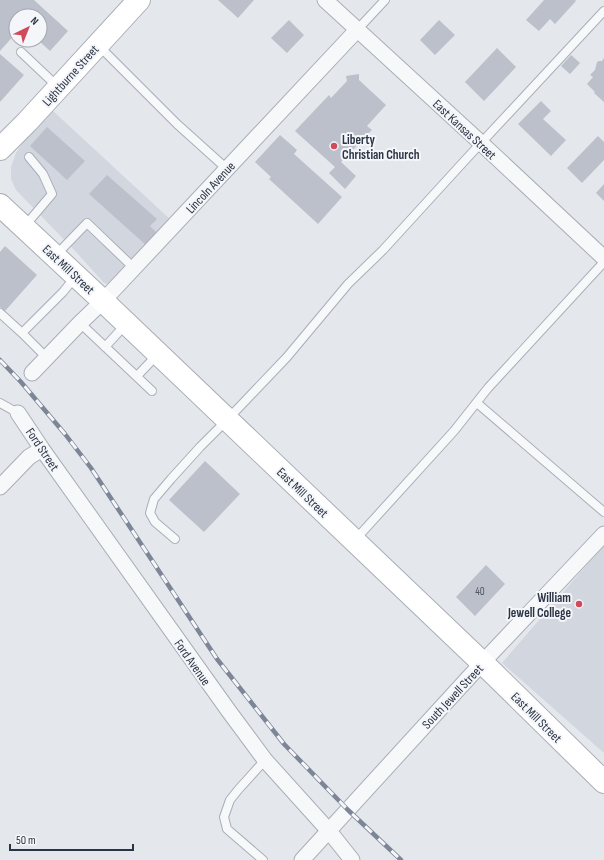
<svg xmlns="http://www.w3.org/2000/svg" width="604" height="860" font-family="'Sofia Sans Condensed',sans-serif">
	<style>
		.built { fill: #d2d6de }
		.building { fill: #bbc0ca }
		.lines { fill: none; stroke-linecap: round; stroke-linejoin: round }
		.service-casing { stroke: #a9aeb7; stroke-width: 10 }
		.minor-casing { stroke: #a9aeb7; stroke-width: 17 }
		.secondary-casing { stroke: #a9aeb7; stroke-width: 24 }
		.service { stroke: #f7f8fa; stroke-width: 8 }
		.minor { stroke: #f7f8fa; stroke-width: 15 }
		.secondary { stroke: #fff; stroke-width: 22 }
		.rail-casing { stroke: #7d8696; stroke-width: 4.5 }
		.rail { stroke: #f4f6f9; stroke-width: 3; stroke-dasharray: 9; stroke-linecap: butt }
		.poi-dot { fill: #d1495b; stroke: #f4f6f9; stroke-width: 1.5 }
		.labels { text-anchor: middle; stroke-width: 4; stroke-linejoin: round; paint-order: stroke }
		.number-label { font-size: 11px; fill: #4f5766 }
		.street-label { font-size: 13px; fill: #2b3445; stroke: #f4f6f9 }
		.poi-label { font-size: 13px; font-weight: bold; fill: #2b3445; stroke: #f4f6f9; text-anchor: start }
	</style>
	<rect width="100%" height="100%" fill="#e4e7ec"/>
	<path class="built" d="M52,110l120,111 -58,59 -6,4 -4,-1 -27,-30 -61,-63 -5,-11v-12l5,-14 7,-11z
		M604,545v208l-102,-90z"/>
	<path class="building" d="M0,0h34l34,31 -18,20 -12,-11h2v-24h-24v17l-16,18z
		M218,0h36l-16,18z
		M544,0h31l1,1 -21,23 -5,-5 -11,12 -13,-11z
		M289,20l15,15 -17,18 -16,-15z
		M439,20l16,15 -20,20 -15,-15z
		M497,48l19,19 -32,34 -19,-19z
		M0,54l24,21 -24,27z
		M571,55l9,8 -10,11 -9,-8z
		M604,58v44l-10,-9 1,-1 -8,-8 6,-7 -3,-2 5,-5 2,-8 2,-1h3z
		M359,74v6l27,25 -19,21 5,4 -31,32 15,14 -11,13 -16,-16 6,-6 -40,-36 34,-36 2,3 16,-17 -1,-5z
		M541,101l10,10 -8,8 23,21 -15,16 -33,-32z
		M47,127l38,34 -18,19 -37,-34z
		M280,135l17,15 -3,4 48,43 -24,27 -49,-45 2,-2 -16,-15z
		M598,136l6,6v18l-22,23 -15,-15z
		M107,175l50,44 -7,7 8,8 -11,12 -58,-52z
		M604,184v17l-8,-8z
		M5,246l32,29 -32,36 -5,-4v-55z
		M205,461l35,33 -36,38 -35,-32z
		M486,565l19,19 -30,32 -19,-19z"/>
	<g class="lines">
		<g class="service-casing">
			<path id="service" d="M357,30l28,-30
				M98,45l79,79 50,45
				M21,52l37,35
				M24,227l28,-33 -9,-20 -14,-17
				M56,255l31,-32 47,45
				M0,313l22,20 41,-41 12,-15
				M80,323l72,68
				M22,333l25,25
				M105,347l21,-23
				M137,376l21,-22
				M0,403l18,10
				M477,403l127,109
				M175,539l-20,-17 -5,-9 4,-14 17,-20 29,-32 27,-27 60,-63 61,-73 35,-34 85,-93 136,-146
				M355,540l99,-109 34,-43 116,-126
				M263,860l-36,-31 -3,-12 6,-17 8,-10 27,-30"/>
		</g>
		<g class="minor-casing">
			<path id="minor" d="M325,0l156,143 123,115
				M32,373l48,-50 23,-22 254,-271
				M18,413l24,36 186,261 37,50 64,71 23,29
				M0,487l29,-30 13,-8
				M302,860l180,-197 122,-129"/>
		</g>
		<g class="secondary-casing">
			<path id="secondary" d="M0,149l27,-27 112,-122
				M0,205l103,96 390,372 111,109"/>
		</g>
		<use href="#service" class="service"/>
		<use href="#minor" class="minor"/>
		<use href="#secondary" class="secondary"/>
		<g class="rail-casing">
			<path id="rail" d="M0,360l21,22 44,52 26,34 126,191 67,85 64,66 53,50"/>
		</g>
		<use href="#rail" class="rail"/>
	</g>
	<g class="poi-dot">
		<circle cx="334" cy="146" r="4"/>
		<circle cx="579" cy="604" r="4"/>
	</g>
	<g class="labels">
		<g class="number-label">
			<text x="480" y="595">40</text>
		</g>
		<g class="street-label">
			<text transform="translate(70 75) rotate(-48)" y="5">Lightburne Street</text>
			<text transform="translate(465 129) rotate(43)" y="5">East Kansas Street</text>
			<text transform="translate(210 187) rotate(-47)" y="5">Lincoln Avenue</text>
			<text transform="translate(69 269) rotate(43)" y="5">East Mill Street</text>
			<text transform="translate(43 449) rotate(56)" y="5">Ford Street</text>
			<text transform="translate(303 492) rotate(44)" y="5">East Mill Street</text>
			<text transform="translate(193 662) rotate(55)" y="5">Ford Avenue</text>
			<text transform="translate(452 696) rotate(-47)" y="5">South Jewell Street</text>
			<text transform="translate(537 717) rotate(45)" y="5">East Mill Street</text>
		</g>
		<g class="poi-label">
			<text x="342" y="144">Liberty<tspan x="342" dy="15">Christian Church</tspan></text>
			<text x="571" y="602" text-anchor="end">William<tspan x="571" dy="15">Jewell College</tspan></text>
		</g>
	</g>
	<g transform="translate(28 28) rotate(43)"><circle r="19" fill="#f4f6f9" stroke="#a4a8b1"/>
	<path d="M0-3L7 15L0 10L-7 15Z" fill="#d1495b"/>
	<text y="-6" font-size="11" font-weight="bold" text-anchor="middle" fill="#2b3445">N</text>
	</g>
	<path d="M10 844v6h123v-6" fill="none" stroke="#2b3445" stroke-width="2"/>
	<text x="16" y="844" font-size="12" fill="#2b3445" stroke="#f4f6f9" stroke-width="3" paint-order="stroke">50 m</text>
</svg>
